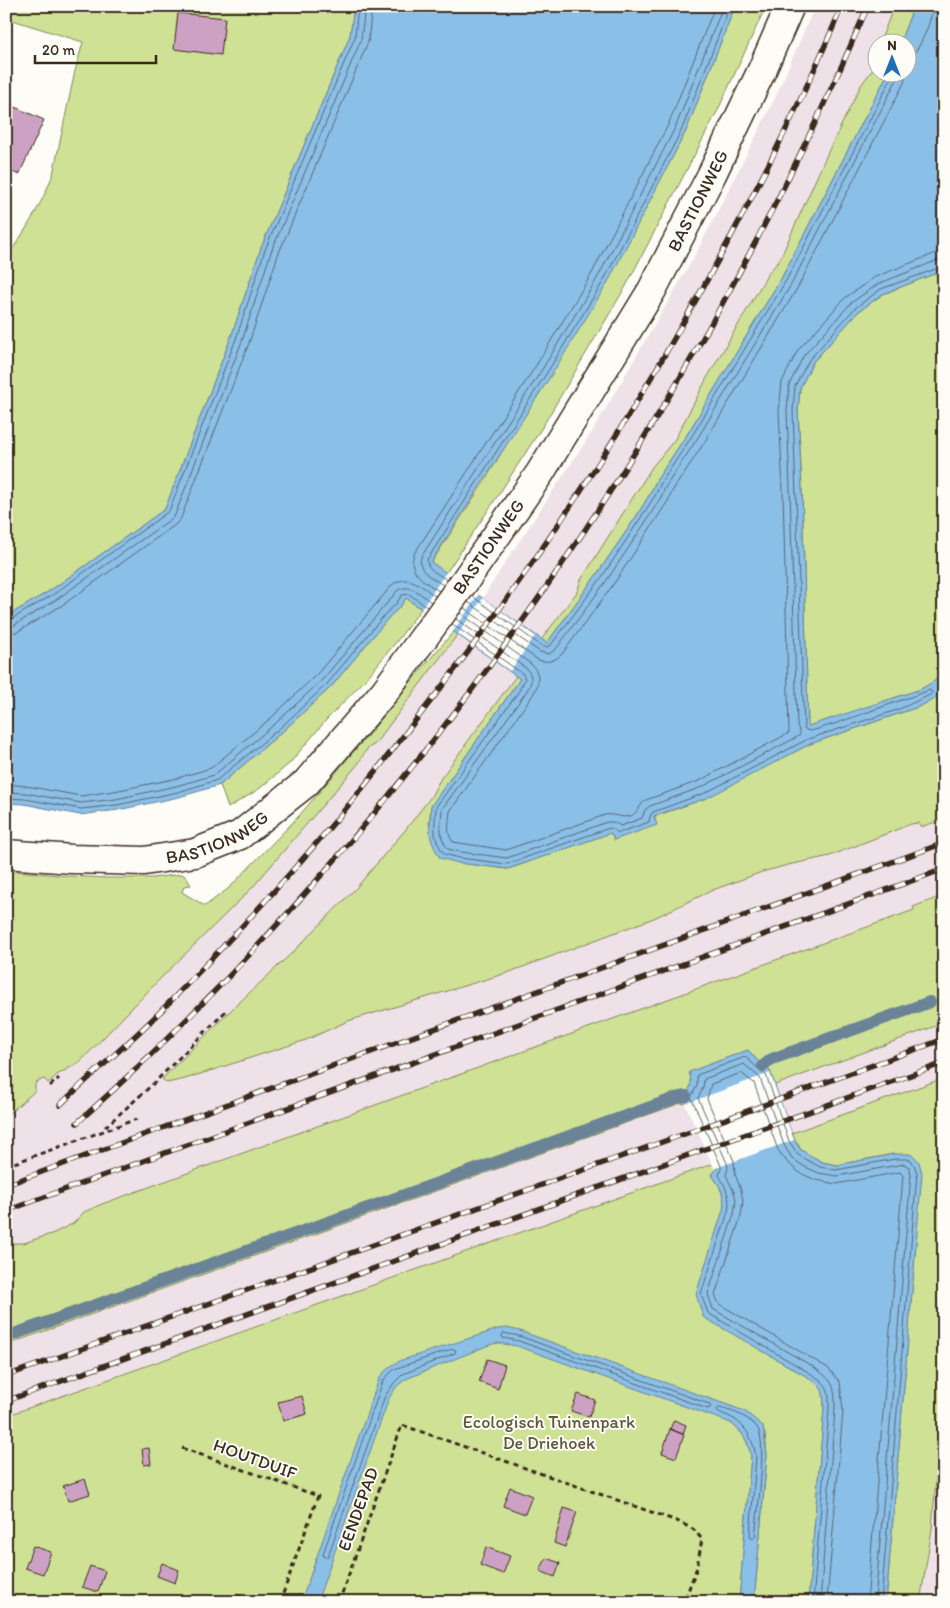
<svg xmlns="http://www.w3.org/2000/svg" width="950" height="1608" font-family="Itim,sans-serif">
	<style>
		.built { fill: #efe1e8; fill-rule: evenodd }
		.green { fill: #cee195; stroke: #84865a }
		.water { fill: #8abfe8; stroke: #6a8397 }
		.pier { fill: #fdfcf7 }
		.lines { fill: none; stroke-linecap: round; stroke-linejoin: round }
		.shore { stroke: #5b666f; stroke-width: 1 }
		.stream { stroke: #6a8397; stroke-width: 12 }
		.building { fill: #cda1c4; stroke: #3b2a1e }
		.minor-casing { stroke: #3b2a1e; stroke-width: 31 }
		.path { stroke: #3b2a1e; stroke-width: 3; stroke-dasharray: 5 4; stroke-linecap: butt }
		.minor { stroke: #fdfcf7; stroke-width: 28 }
		.rail-casing { stroke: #3b2a1e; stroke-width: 5.5 }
		.rail { stroke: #fdfcf7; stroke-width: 4; stroke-dasharray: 11; stroke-linecap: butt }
		.labels { text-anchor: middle; stroke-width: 4; stroke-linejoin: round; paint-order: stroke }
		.street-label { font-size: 18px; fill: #3b2a1e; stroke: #fdfcf7 }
		.park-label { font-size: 18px; fill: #60583c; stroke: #fdfcf7 }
	</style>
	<rect width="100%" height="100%" fill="#fdfcf7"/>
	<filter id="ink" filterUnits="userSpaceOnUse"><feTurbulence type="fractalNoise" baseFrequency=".02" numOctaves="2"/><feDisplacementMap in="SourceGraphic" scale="10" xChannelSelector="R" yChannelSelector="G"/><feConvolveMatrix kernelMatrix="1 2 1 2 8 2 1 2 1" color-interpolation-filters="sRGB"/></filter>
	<g filter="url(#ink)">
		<path class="built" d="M815,6h129v1596h-58l30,-360 -910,215v-562l207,17 32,-29 213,-249 25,-36 20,-32 89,-134 101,-173 28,-54 54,-107zM878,42h30v30h-30z"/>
		<path class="green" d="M6,6h348l-4,30 -89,212 -30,89 -66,172 -114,81 -45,27v-359c19,-26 36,-54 47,-84l22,-103 8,-29 -77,-24z
			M735,6h31l-48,104 -92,176 -85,143 -44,68 -51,76 -15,-10 55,-84 179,-308 21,-40z
			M894,6h20l-14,36h-20z
			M877,56l1,16 10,1 -106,204 -94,156 -32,48 -5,11 -15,25 -39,57 -50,69 -6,-3 36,-48 4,-12 71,-113 23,-28 32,-61 62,-106 10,-11 49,-109 33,-67 12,-16z
			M944,270v402l-11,10 -12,7 -113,38 -6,-238 -4,-78 2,-23 13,-26 45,-50 25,-18z
			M406,598l15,11 -24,32 -32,39 -38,39 -37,44 -31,26 -31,19 -8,-23 63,-54 48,-44 59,-71 10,-9z
			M454,631l4,3 -83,110 -8,5 -9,15 -106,124 -94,93 -78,81 -23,13 -9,8 -4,-4 -8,3 -1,3v6l-29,25v-246l62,6 40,2h44l30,-4 4,3 5,8 -7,1 -2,6 23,14 24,-18 69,-71 75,-88 50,-62z
			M516,676l4,3 -89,127 -2,19 30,38 49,6 12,-4 175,-63 115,-58 108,-37 15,-7 11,-9v128l-23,8 -3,-4 -7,1 -81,32 -42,9 -26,7 -49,18 -59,28 -147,55 -159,48 -42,19 -121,39 -18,4 -5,-4 66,-66 67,-63 61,-62 50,-59 24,-31 11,-20z
			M944,894v129l-169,62 -5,-14 -13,-11 -9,-10 -58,22 2,13 -6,15 2,3 -4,1 -3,-1 -675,242v-102h18l30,-10 20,-10 10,-11 18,-8 812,-294 -1,-3 29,-11z
			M944,1078v301l-12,150 -12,73h-34l30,-360 -22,-88 -57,11 -15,-3 -21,-12 -9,-17z
			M715,1163l2,5 -5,7 7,10 6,17 -22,114 103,60c18,12 17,11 18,33l-16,193h-54l13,-147 -2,-22 -42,-14c16,7 25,20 28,37l-12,146h-733v-186z"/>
		<path class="water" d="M354,6h381l-49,125 -78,151 -56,92 -121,188 116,81 50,-69 39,-57 15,-25 5,-11 32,-48 94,-156 106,-204 20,-1v-30h-8l14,-36h30v264l-61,24 -25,18 -45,50 -13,26 -2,23 4,78 6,237 113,-37 12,-7 11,-10v19l-11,9 -15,7 -108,37 -103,54 -53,18 3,9 -43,15 -3,-7 -103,36 -50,-6 -18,-5c-14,-24 -10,-26 -9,-52l89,-127 -114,-81 -6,9 -10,9 -59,71 -48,44 -63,54 -41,12 -61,13 -38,5 -56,-11 -18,-1v-186l45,-27 114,-81 66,-172 30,-89 89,-212z
			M748,1050l9,10 13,11 24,69 7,10 21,12 15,3 57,-11h15l5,2 5,6 3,11 -36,429h-78l16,-193c-1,-21 0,-21 -18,-33l-103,-59 -7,-23 27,-84c3,-14 -3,-24 -11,-35l5,-7 -31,-68c-1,-12 9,-10 3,-28z
			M507,1328l13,3 216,77 10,4 17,14 4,29 -13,147h-15l12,-146 -4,-14 -6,-10 -10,-9 -214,-77 -20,-3 -8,2 -83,34 -9,7 -8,12 -72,204h-16l78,-223c6,-9 12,-14 23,-19l96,-31z"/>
		<path class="pier" d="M447,571l33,22 -28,40 -31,-24z
			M483,598l52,38 -25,35 -52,-37z
			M770,1073l24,67 -81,29 1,-1 -29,-64z"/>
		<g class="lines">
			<path class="shore" d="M908,59c11,-6 24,-39 25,-53
				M447,580c-7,-5 -21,-11 -20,-20l121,-189 56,-91 78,-151 48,-123
				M443,585c-10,-7 -26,-13 -22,-28l122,-189 55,-91 78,-151 47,-120
				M439,591c-14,-9 -32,-18 -25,-37l123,-190 55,-91 77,-150 46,-117
				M472,596l71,51h4l4,-2 51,-68 38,-58 16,-25 5,-11 31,-47 95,-157 105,-202v-5
				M468,602l72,50 9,2 7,-5 51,-69 38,-57 16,-26 5,-11 31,-47 95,-156 105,-204 2,-7
				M464,608l74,52c9,3 17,1 24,-6l51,-69 38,-58 17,-26 5,-11 31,-47 94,-156 106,-204 2,-11
				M460,613l71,51c12,12 7,23 -1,35l-80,112c-1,12 -4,22 3,31l53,8 99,-35c10,-2 23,7 31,-3 4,-4 5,-9 10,-12l53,-19 90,-48 -6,-243 -4,-78 3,-30 16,-32 48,-53 29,-20 61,-24 8,-1
				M456,619l71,50c8,10 3,17 -3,26l-82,114c-1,15 -4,27 6,40l13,3 46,6 100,-36h6l8,4 21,-8 3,-8 5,-4 52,-19 97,-51 1,-2 -3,-9 -7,-236 -3,-78 2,-26 15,-30 47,-52 27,-19 60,-24h6
				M6,621l4,-1 44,-26 115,-83 67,-172 29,-89 90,-213 3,-31
				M452,624l71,50 2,5 -6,12 -83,116c-1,21 -5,28 8,47l16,4 47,6 102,-36 4,1 5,4 31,-11 1,-6 3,-4 52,-19 103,-54 89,-29 33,-15 2,-3 -2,-2 -96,34 -23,7 -5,-1 -2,-2 -11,-318 2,-24 14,-26 46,-52 26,-19 63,-23
				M6,627l7,-1 44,-27 114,-80 4,-4 67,-174 29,-89 90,-212 4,-34
				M6,634l11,-2 44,-26 114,-81 6,-7 68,-175 29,-88 90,-213 4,-36
				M6,784l20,2 55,10 33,-5 60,-12 37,-11 60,-50 46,-44 76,-90c17,-11 29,3 42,12
				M6,792l19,1 56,10 35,-4 60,-13 38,-11 62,-52 47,-44 75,-89c13,-7 23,5 33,12
				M6,798l19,1 56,10 36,-4 61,-13 39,-12 63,-52 47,-44 59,-71 10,-9 6,-9 7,-1 18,13
				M504,1333l15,3 190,68 2,3 -3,2 -189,-68 -16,-3 -1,-3z
				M453,1349l3,1 -1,3 -52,21 -9,9 -9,13 -57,160 -4,1 -1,-3 60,-173 5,-6 7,-6z
				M719,1408c12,2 33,10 39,21 9,16 -1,87 -3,108l-2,2 -3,-3 6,-79c-2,-15 -9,-30 -22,-38 -5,-3 -11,-5 -15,-7l-2,-2z
				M813,1602l16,-192c0,-24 0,-25 -21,-38l-100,-59 -7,-19 27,-82c3,-14 -2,-25 -9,-37l2,-6v-3l-30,-69 6,-11v-11l48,-18 21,18 23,66 9,14 22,12 16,3 59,-11h12l4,1 3,5 3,8 -36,429
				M820,1602l15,-192c0,-26 -1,-29 -23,-44l-99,-57 -5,-15 26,-80 2,-14 -2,-8 -8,-17 2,-7 -1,-5 -29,-65 5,-10 1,-9 40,-15 16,14 24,67 8,13 13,9 14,6 18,3 67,-12 5,3 2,7 -36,428
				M827,1602l16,-191 -3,-29 -12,-14 -109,-64 -4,-9 26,-79 2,-15 -2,-11 -6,-16 -1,-13 -27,-62 4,-15 30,-11 13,10 24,67 9,12 13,11 16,7 20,4 64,-12 3,4 -36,426"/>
			<path class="stream" d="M763,1066l9,-7 158,-57
				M6,1337l670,-239 10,-2"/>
		</g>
		<path class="building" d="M178,13l47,5 -4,37 -47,-6z
			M6,103l38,17 -25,55 -13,-6z
			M487,1359l18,6 -7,24 -19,-7z
			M578,1394l17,6 -6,17 -18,-6z
			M302,1396l5,18 -24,7 -5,-19z
			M674,1420l12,5 -3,9 -13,-5z
			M670,1429l14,6 -8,23 -14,-5z
			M149,1448l2,16 -7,1 -2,-16z
			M85,1479l5,15 -22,7 -5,-15z
			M510,1487l22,9 -7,18 -22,-8z
			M564,1508l13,4 -12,35 -11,-4z
			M33,1546l18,6 -8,22 -18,-6z
			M486,1547l24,9 -7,18 -23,-9z
			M546,1558l14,5 -5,14 -15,-6z
			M162,1563l17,7 -4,13 -18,-7z
			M90,1566l15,5 -7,21 -16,-5z
			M237,1594l12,5 -1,3h-14z
			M214,1596l14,6h-16z"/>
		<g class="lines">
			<g class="minor-casing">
				<g id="minor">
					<path id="s1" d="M6,854l66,5 72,2 51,-8 45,-18 66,-52 79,-92 79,-109 76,-109 112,-183 60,-116 50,-104 28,-64"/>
				</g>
			</g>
			<path class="path" d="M50,1086l9,-8
				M105,1127l47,-42 74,-74
				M6,1166l131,-47
				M6,1230l8,-3
				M182,1448l136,48 -38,106
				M339,1602l63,-177 275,96 16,8 9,10 -5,28 -13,35"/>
			<use href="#minor" class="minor"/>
			<g class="rail-casing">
				<path id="rail" d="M60,1105c33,-32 68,-61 100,-93 59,-60 117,-122 171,-186 27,-31 52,-64 77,-96 108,-136 204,-279 288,-430 54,-96 104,-193 146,-294
					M77,1123c167,-149 311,-315 441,-496 139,-194 256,-402 350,-621
					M6,1185l938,-342
					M6,1211l938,-342
					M6,1376l687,-245 251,-92
					M6,1401l938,-338"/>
			</g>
			<use href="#rail" class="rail"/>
		</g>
	</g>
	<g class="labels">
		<g class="street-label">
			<text dy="6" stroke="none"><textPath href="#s1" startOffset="1026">BASTIONWEG</textPath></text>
			<text dy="6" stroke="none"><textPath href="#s1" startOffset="621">BASTIONWEG</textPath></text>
			<text dy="6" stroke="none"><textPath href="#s1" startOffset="216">BASTIONWEG</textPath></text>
			<text transform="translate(255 1459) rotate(20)" y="6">HOUTDUIF</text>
			<text transform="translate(358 1509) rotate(-70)" y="6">EENDEPAD</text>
		</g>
		<g class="park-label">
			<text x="549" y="1428">Ecologisch Tuinenpark<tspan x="549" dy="21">De Driehoek</tspan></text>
		</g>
	</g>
	<rect width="950" height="1608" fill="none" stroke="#fdfcf7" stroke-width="25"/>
	<rect x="12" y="12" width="925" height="1583" fill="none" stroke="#3b2a1e" stroke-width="2" filter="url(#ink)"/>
	<g transform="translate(892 58)"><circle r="24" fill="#fdfcf7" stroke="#afa8a0"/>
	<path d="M0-4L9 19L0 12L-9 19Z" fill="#1f6fb2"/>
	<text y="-8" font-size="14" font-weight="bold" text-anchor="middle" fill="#3b2a1e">N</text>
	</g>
	<path d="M35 55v8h121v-8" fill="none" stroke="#3b2a1e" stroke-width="2.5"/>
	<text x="42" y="55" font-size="15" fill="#3b2a1e" stroke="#fdfcf7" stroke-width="4" paint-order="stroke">20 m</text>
</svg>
